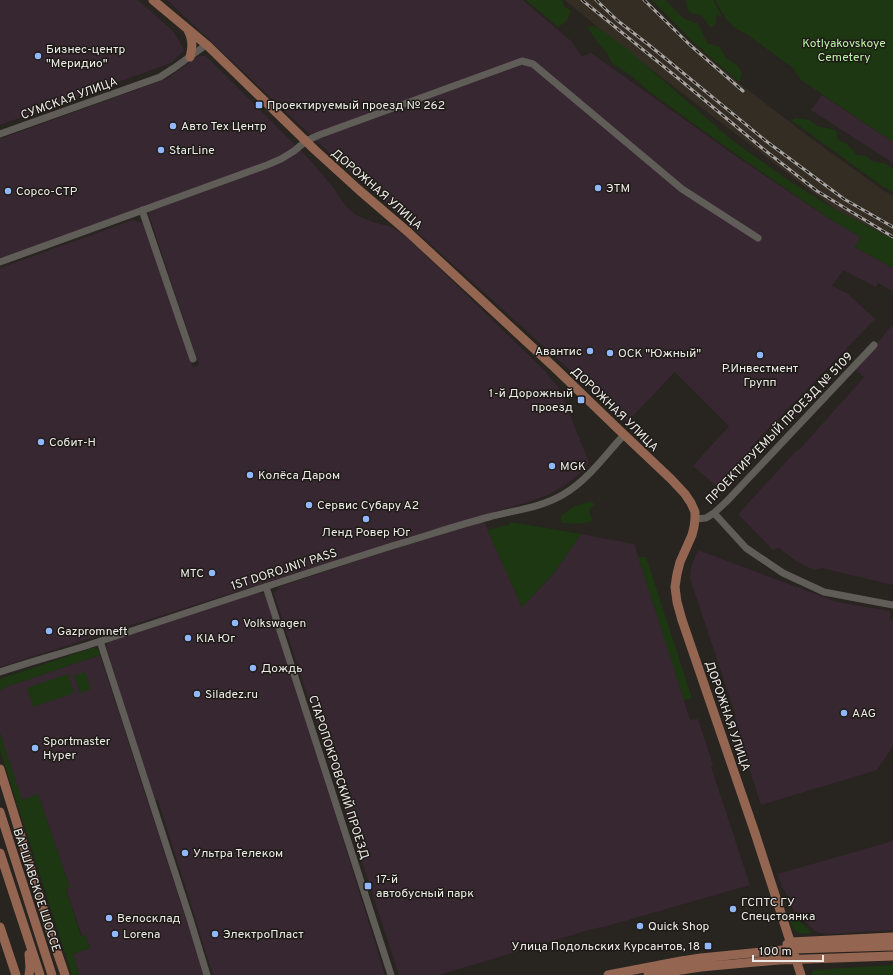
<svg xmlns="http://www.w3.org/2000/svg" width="893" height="975" font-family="Overpass,sans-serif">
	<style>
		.built { fill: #342d24 }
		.industrial { fill: #372731 }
		.green { fill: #1d3712 }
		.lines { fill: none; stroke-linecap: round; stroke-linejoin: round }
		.minor { stroke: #605c57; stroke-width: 7 }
		.major { stroke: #946652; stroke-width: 9 }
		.rail-casing { stroke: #a8a5a2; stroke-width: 3 }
		.rail { stroke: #1e1b17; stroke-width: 1.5; stroke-dasharray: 4.5; stroke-linecap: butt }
		.poi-dot { fill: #91b8fd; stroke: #1e1b17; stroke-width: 1.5 }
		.labels { text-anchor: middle; stroke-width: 3; stroke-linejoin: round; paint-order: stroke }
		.park-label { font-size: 12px; fill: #bcf1a8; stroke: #1e1b17 }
		.poi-label { font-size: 12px; fill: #edebe8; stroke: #1e1b17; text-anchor: start }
		.street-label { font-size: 12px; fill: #edebe8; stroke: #1e1b17 }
	</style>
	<rect width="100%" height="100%" fill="#282420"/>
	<path class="built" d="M565,0h83l33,34 58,49 73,56 71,51 10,6v43l-57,-29 -217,-165z"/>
	<path class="industrial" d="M0,0h138l36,32 10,18 -13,13 -171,62z
		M167,0h356l48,41 11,15 -5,2 14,-5 142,101 97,65 31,18 -6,10 38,21v23l-15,-8 -2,4 -33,-17 -11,16 15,7 28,26 -125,129 6,6 -34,37 -29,-25 36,-40 -54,-54 -48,50 -305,-276z
		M198,56h8l105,105 24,29 11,16 10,9 17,7 18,5 14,8 139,135 15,18 30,74 -5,8 -16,13 -18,11 -16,6 -141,42 -393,125v-399l133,-48 10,3 50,144 6,-2 -53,-159 -146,52v-119l168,-61z
		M822,95l71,47v21l-82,-53z
		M893,324v261l-17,-4 -54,-13 -8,2 -17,-8 -18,-14 -6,2 -35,-36 57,-62 5,-3 64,-72 -9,-8z
		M484,521l38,86 32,-34 27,-39 53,10 33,101 23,75 8,-1 15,46 -2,2 39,118 -143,41 -15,3 -153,46h-40l-125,-381 5,-7 116,-39z
		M698,550l139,52 53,9v9h3v126l-16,24 -116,35 -24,-75 -2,-16 -45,-136 1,-11z
		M257,593h4l4,1 67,210 53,171h-172l-55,-175 -4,1 -48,-155 3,-4z
		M100,655l104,320h-125l-6,-21 17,-6 -5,-13 -3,1 -16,-47 3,-1v-3l-31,-90 -16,5 -2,-3 -20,-64v-42l3,-3z
		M893,841v89l-63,4 -11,-1 -4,-2 -21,-20 -10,-22h-1l-6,-15z"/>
	<path class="green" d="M526,0h36l2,6 7,5c-3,9 -5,11 -13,16z
		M652,0h13l18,18 15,6 10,20 10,2 3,3 4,8 13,9 4,8 -3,8 -45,-39z
		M685,0h28l9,17 -5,-2 -2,4 1,3 -2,3 -4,2 -8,-11 -10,-3 -4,-3z
		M715,0h178v142l-92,-62 -8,-12 -48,-35 -10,-5 -9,-9z
		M592,26l5,1 29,21 107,93 55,39 48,30 57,29v29l-38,-21 6,-10 -31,-18 -86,-59 -93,-67 -22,-19 -16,-10 -7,-12 -8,-9 -11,-16z
		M796,118l14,2 7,6 15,3 4,2 2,9 9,4 10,11 9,1 8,6 10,1 9,6v23l-11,-6 -91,-66z
		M591,501l3,3 -5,8 4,9c-11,3 -22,4 -32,1v-6l12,-9z
		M511,522l70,12 -27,39 -32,34 -34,-76 1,-1 21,-6z
		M638,557h8l46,141 -8,2z
		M92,648l6,1 2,6 -97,33 -3,3v-12z
		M85,672l6,17 -11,4 -6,-17z
		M68,674l6,19 -41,14 -6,-19z
		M0,733l22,67 16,-6 31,91 1,3 -4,1 15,47 4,-1 5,13 -17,6 6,21h-7l-72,-225z
		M789,912h1l22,21c-18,3 -21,-4 -23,-21z
		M893,965v10h-82l2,-5z"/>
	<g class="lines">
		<path class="minor" d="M0,134l160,-57 14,-9 32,-23
			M142,210l51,149
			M0,262l267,-97 14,-6 13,-8 12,-10 13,-6 203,-74 11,3 149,125 76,49
			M714,513l32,35 37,25 41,19 69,13
			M695,519l11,-1 8,-5 13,-12 147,-156
			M266,587l125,388
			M100,641l90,278 17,56
			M0,672c33,-11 67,-20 101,-31 98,-32 195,-65 294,-96 31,-9 63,-20 94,-28 25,-7 52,-9 75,-23 24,-14 41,-39 60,-59"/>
		<path class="major" d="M153,0l55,46 107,104 44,40 49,42 147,136 60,58 56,53 14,15 6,9 4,9v7l-1,8 -2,8 -12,27 -3,12 -2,13 2,15 5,18 73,213 46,142
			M188,30c5,9 5,17 2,27
			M0,769l52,168 13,38
			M0,812l52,163
			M0,853l40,122
			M0,927l16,48
			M787,944l4,-2 102,-5
			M29,975l1,-7 -1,-14
			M608,975l73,-14 20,-3 92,-9 100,-3
			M648,975l53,-8 78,-7 114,-4"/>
		<g class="rail-casing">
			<path id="rail" d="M582,0l97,79 83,69 55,43 23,14 53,32
				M596,0l22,21 31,24 117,96 78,58 49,28
				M644,0l46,45 53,46"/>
		</g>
		<use href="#rail" class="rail"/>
	</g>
	<g class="poi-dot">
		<circle cx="38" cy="56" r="4"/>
		<rect x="255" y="101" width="8" height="8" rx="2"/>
		<circle cx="173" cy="126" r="4"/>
		<circle cx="161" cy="150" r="4"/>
		<circle cx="598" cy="188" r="4"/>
		<circle cx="8" cy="191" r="4"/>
		<circle cx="590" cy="351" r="4"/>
		<circle cx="610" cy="353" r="4"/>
		<circle cx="760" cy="355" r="4"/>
		<rect x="577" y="396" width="8" height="8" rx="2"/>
		<circle cx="41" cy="442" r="4"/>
		<circle cx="552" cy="466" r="4"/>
		<circle cx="250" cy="475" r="4"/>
		<circle cx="309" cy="505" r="4"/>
		<circle cx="366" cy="519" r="4"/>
		<circle cx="212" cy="573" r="4"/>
		<circle cx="235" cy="623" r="4"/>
		<circle cx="49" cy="631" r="4"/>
		<circle cx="188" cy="638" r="4"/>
		<circle cx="253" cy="668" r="4"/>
		<circle cx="197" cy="694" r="4"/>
		<circle cx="844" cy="713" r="4"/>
		<circle cx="35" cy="748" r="4"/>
		<circle cx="185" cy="853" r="4"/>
		<rect x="364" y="882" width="8" height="8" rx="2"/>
		<circle cx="733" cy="909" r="4"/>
		<circle cx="109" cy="918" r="4"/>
		<circle cx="640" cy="926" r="4"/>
		<circle cx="115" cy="934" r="4"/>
		<circle cx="215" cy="934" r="4"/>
		<rect x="704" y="942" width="8" height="8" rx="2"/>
	</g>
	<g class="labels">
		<g class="park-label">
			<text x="844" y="47">Kotlyakovskoye<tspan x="844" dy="14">Cemetery</tspan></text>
		</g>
		<g class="poi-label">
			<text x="46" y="53">Бизнес-центр<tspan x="46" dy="14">"Меридио"</tspan></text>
			<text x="267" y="109">Проектируемый проезд № 262</text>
			<text x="181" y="130">Авто Тех Центр</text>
			<text x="169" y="154">StarLine</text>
			<text x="606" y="192">ЭТМ</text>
			<text x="16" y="195">Сорсо-СТР</text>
			<text x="582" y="355" text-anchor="end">Авантис</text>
			<text x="618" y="357">ОСК "Южный"</text>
			<text x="760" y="372" text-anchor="middle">Р.Инвестмент<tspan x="760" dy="14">Групп</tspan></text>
			<text x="573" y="397" text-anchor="end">1-й Дорожный<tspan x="573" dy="14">проезд</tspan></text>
			<text x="49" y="446">Собит-Н</text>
			<text x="560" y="470">MGK</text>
			<text x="258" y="479">Колёса Даром</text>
			<text x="317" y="509">Сервис Субару А2</text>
			<text x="366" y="536" text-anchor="middle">Ленд Ровер Юг</text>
			<text x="204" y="577" text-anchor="end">МТС</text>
			<text x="243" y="627">Volkswagen</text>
			<text x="57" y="635">Gazpromneft</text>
			<text x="196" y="642">KIA Юг</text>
			<text x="261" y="672">Дождь</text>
			<text x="205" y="698">Siladez.ru</text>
			<text x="852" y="717">AAG</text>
			<text x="43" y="745">Sportmaster<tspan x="43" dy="14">Hyper</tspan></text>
			<text x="193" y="857">Ультра Телеком</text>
			<text x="376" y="883">17-й<tspan x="376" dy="14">автобусный парк</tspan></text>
			<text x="741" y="906">ГСПТС ГУ<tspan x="741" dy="14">Спецстоянка</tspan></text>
			<text x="117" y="922">Велосклад</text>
			<text x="648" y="930">Quick Shop</text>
			<text x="123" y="938">Lorena</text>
			<text x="223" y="938">ЭлектроПласт</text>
			<text x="700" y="950" text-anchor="end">Улица Подольских Курсантов, 18</text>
		</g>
		<g class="street-label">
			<text transform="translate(69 98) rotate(-20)" y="4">СУМСКАЯ УЛИЦА</text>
			<text transform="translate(377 189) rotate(41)" y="4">ДОРОЖНАЯ УЛИЦА</text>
			<text transform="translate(615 409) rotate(44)" y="4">ДОРОЖНАЯ УЛИЦА</text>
			<text transform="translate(779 428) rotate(-46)" y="4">ПРОЕКТИРУЕМЫЙ ПРОЕЗД № 5109</text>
			<text transform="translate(284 569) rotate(-18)" y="4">1ST DOROJNIY PASS</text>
			<text transform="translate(728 716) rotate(71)" y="4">ДОРОЖНАЯ УЛИЦА</text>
			<text transform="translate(339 777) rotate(72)" y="4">СТАРОПОКРОВСКИЙ ПРОЕЗД</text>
			<text transform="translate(37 890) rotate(72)" y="4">ВАРШАВСКОЕ ШОССЕ</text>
		</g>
	</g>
	<path d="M753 955v6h70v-6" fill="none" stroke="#edebe8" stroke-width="2"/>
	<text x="759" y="955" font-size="12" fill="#edebe8" stroke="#1e1b17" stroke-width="3" paint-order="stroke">100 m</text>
</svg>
